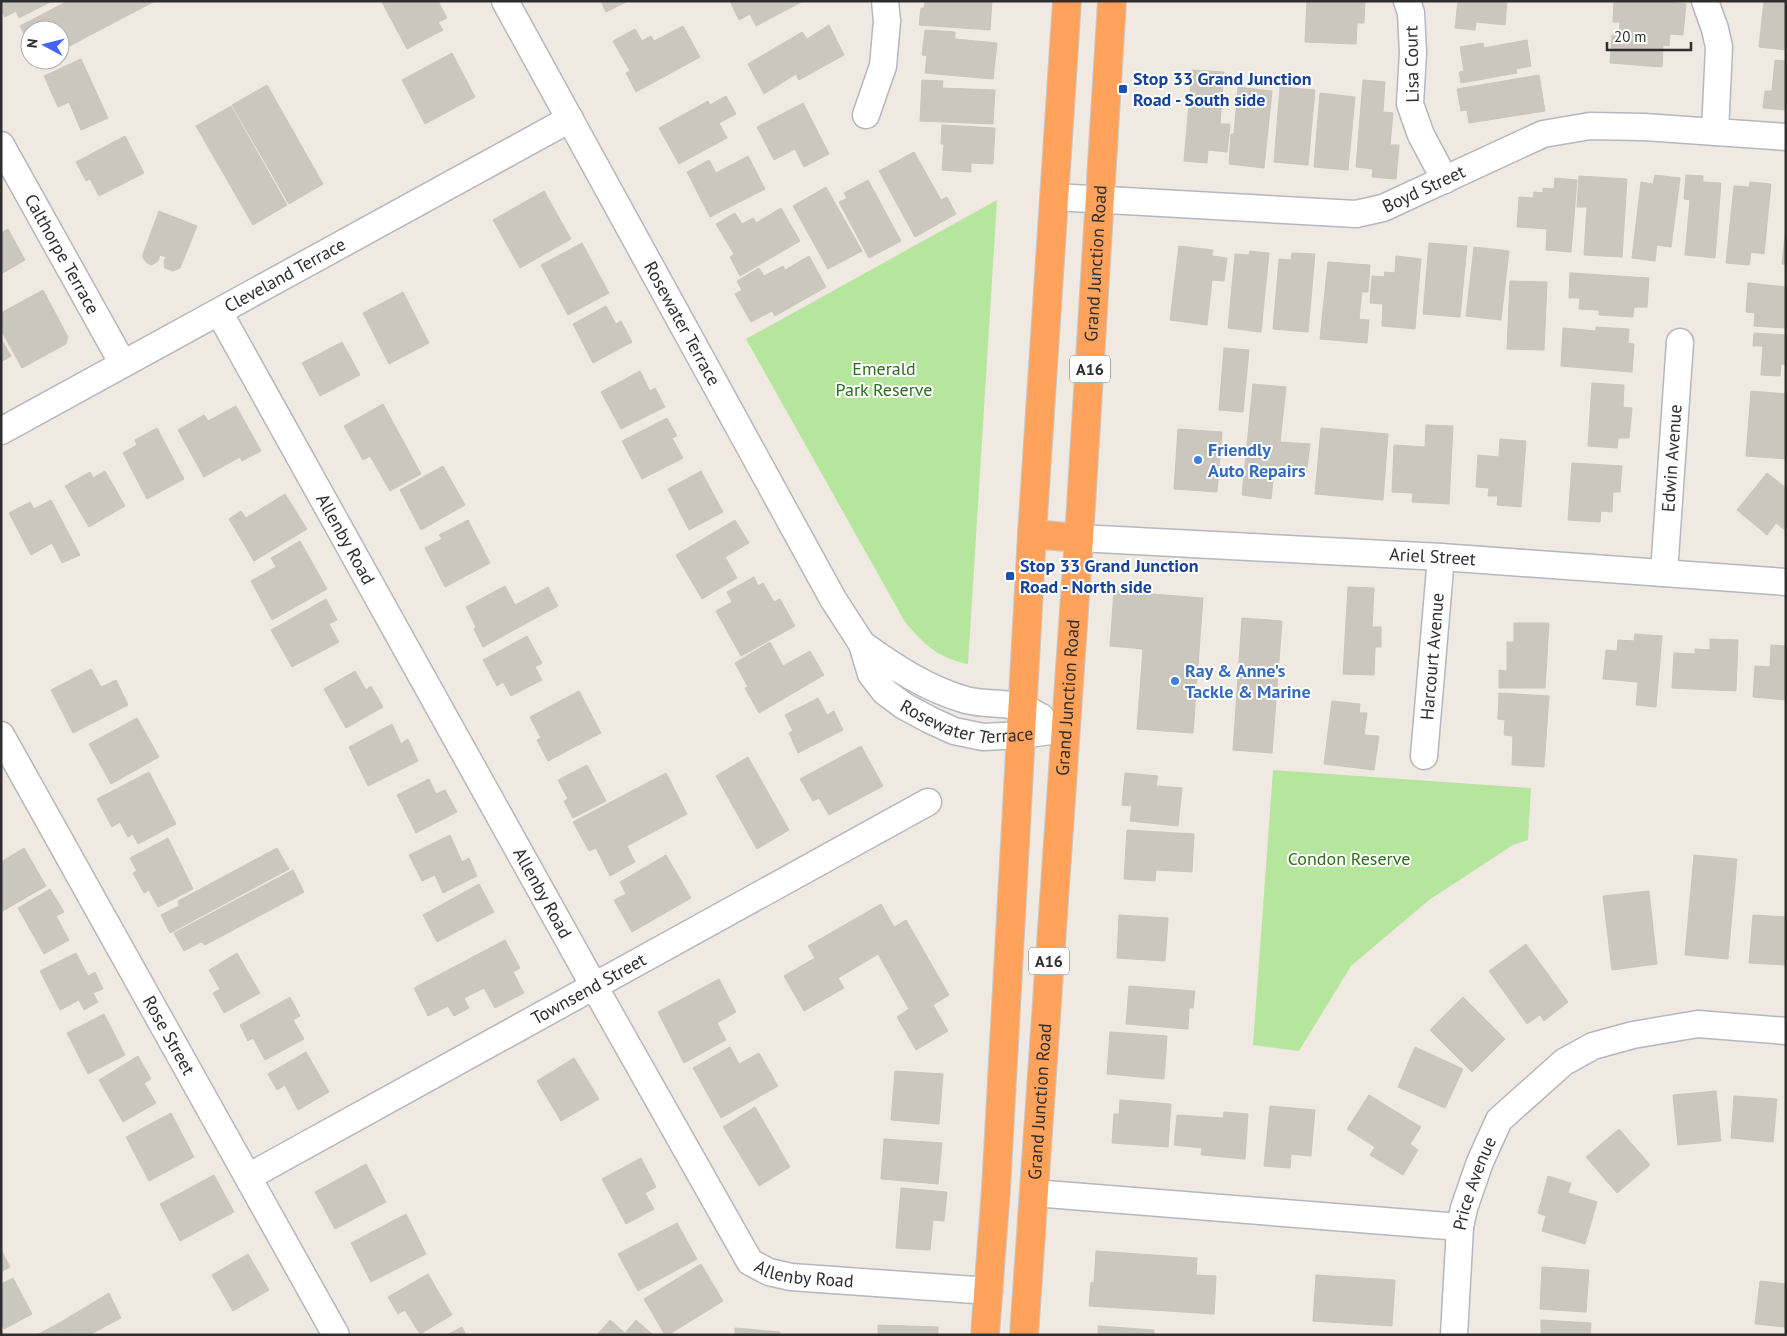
<svg xmlns="http://www.w3.org/2000/svg" width="1787" height="1336" font-family="'PT Sans',sans-serif">
	<style>
		.green { fill: #b6e59e }
		.building { fill: #cbc7bf; stroke: #cbc5ba }
		.lines { fill: none; stroke-linecap: round; stroke-linejoin: round }
		.street-casing { stroke: #b4b7c1; stroke-width: 29 }
		.highway-casing { stroke: #c9c9c9; stroke-width: 30 }
		.street { stroke: #fff; stroke-width: 26 }
		.highway { stroke: #ffa35c; stroke-width: 28 }
		.transit-dot { fill: #1a4fb4; stroke: #fff; stroke-width: 2 }
		.shop-dot { fill: #3f7fe0; stroke: #fff; stroke-width: 2 }
		.labels { text-anchor: middle; stroke-width: 4; stroke-linejoin: round; paint-order: stroke }
		.shield { fill: #fff; stroke: #6d6d6d; stroke-width: 1 }
		.shield-label { font-size: 16px; font-weight: bold; fill: #2e2e2e }
		.street-label { font-size: 18px; fill: #2e2e2e; stroke: #fff }
		.transit-label { font-size: 18px; font-weight: bold; fill: #164399; stroke: #fff; text-anchor: start }
		.park-label { font-size: 18px; fill: #2c6e1b; stroke: #fff }
		.shop-label { font-size: 18px; font-weight: bold; fill: #366cbe; stroke: #fff; text-anchor: start }
	</style>
	<rect width="100%" height="100%" fill="#efe9e1"/>
	<path class="green" d="M997,200l-29,464c-32,-7 -43,-19 -63,-42l-159,-283z
		M1273,770l258,18 -3,52 -15,5 -84,55 -78,66 -52,85 -46,-6z"/>
	<path class="building" d="M3,1h49l-33,17 -3,-7 -11,6 -4,-7v-6z
		M68,1h87l-95,50v-21h-30v16l-10,-20z
		M438,1l9,17 -9,4 5,8 -36,19 -25,-47z
		M601,1h27l-22,11z
		M730,1h73l-47,25 -6,-12 -11,6z
		M925,1h67l-2,29 -71,-5 2,-17h3z
		M1307,1h58l-1,22h-7l-1,21 -51,-2z
		M1458,1h49l-2,24 -29,-3 -1,8 -20,-2z
		M1614,1h49l23,3 -3,31 -13,-1 -1,12 -6,-1 -1,22 -52,-4 2,-28 7,1 1,-14h-7z
		M1764,1h22v49l-27,-3z
		M829,25l15,30 -45,25 -3,-6 -32,20 -16,-30 54,-32 5,7z
		M683,26l17,31 -64,35 -10,-19 4,-2 -17,-30 22,-12 7,12 9,-5 3,5z
		M925,30l30,2v7l42,4 -4,36 -68,-6 2,-17 -5,-1z
		M1527,40l4,26 -15,3 1,4 -56,10 -2,-11 5,-1 -4,-24 23,-4 1,5z
		M452,53l23,44 -50,27 -23,-44z
		M81,59l27,59 -27,12 -12,-28 -11,5 -14,-31z
		M1775,60l11,1v49l-23,-2 2,-17h7z
		M1192,70l32,2 -4,52h10l-3,28 -19,-2 -1,13 -23,-2z
		M1539,75l6,36 -76,12 -2,-13 -6,1 -4,-22z
		M922,80l21,1 -1,7 53,2 -2,34 -73,-3z
		M1363,80l22,2 -2,30 10,1 -3,32h9l-3,34 -24,-2 1,-8 -17,-2z
		M267,85l56,99 -34,20 -57,-99z
		M1238,87l34,4 -8,77 -35,-4 2,-30h3z
		M1280,87l35,3 -7,75 -34,-3z
		M1320,93l35,4 -7,73 -34,-3z
		M726,96l10,18 -17,9 8,15 -48,26 -20,-36 49,-27 2,4z
		M803,103l26,51 -25,13 -9,-18 -21,11 -17,-33z
		M231,106l56,99 -34,20 -57,-99z
		M942,125l53,3 -2,36 -22,-1v9l-29,-2 2,-26h-3z
		M125,136l19,37 -45,23 -9,-17 -4,2 -10,-19z
		M914,152l27,48 6,-3 9,17 -41,23 -36,-66z
		M748,156l17,33 -55,28 -23,-45 22,-12 7,13z
		M1655,175l25,3 -9,69 -14,-2 -2,16 -23,-3 9,-76 12,2z
		M1686,175l17,1v6l18,1 -6,75 -30,-3 5,-55 -6,-1z
		M1579,176l48,3 -5,78 -38,-2 3,-48h-10z
		M1555,178l22,2 -6,72 -25,-2 1,-21 -30,-2 2,-30 14,1 1,-6 9,1v-5l11,1z
		M868,180l33,61 -32,17 -30,-56 8,-4 -3,-5z
		M1750,182l21,2 -7,70 -13,-2 -2,13 -23,-2 8,-77 15,1z
		M826,187l36,64 -34,18 -35,-63z
		M544,191l27,48 -51,29 -27,-48z
		M781,208l19,33 -60,35 -10,-19 4,-3 -18,-30 19,-11 7,11 11,-6 3,5z
		M159,211l38,15 -17,42 -7,3 -8,-3 -1,-7 2,-4 -6,-2 -2,6 -6,4 -5,-2 -4,-5v-4z
		M1786,227v38l-4,-1z
		M8,229l17,31 -24,14v-41z
		M582,243l27,50 -41,22 -27,-50z
		M1429,243l38,3 -7,71 -37,-3z
		M1179,246l34,4 -1,6 15,2 -3,23 -12,-1 -5,45 -37,-5z
		M1474,247l35,4 -8,69 -35,-4z
		M1250,251l19,2 -8,79 -33,-4 7,-74 14,1z
		M1292,253l23,1 -7,78 -35,-3 6,-70 12,1z
		M809,256l17,31 -51,29 -3,-5 -21,11 -16,-28 7,-4 -5,-9 22,-13 5,8 19,-10 2,4z
		M1396,256l25,3 -6,70 -33,-3 1,-22 -13,-1 2,-27 12,1 1,-5 10,1z
		M1328,262l42,3 -2,27h-6l-3,27 10,1 -2,23 -47,-4z
		M1570,273l79,5 -2,29h-13l-1,10 -34,-2v-5l-20,-1 1,-11h-11z
		M1510,281l37,1 -3,68 -37,-1z
		M1748,283l38,4v41l-32,-2 1,-13 -9,-1z
		M43,290l25,47 -2,7 -44,24 -21,-38v-17z
		M403,292l26,51 -40,21 -26,-51z
		M606,306l10,18 5,-3 11,21 -39,21 -20,-39z
		M1596,327l33,2 -1,14 6,1 -2,28 -71,-6 2,-38 33,3z
		M1754,333l32,2v30l-5,-1 -1,12 -19,-1 2,-29h-10z
		M1,339l10,17 -10,6z
		M342,342l18,33 -40,21 -18,-33z
		M1224,348l25,2 -6,62 -24,-2z
		M640,371l10,20 5,-3 10,19 -44,22 -20,-37z
		M1592,383l32,2 -1,22 9,1 -3,30h-11l-1,10 -29,-2z
		M1253,384l33,3 -6,55 30,2 -4,32 -32,-4 -3,27 -29,-4z
		M1751,391l35,3v65l-40,-3z
		M383,404l38,70 -31,17 -20,-35 -7,4 -19,-34z
		M236,406l25,45 -19,10 -2,-4 -36,20 -26,-47 26,-15 4,6z
		M667,418l10,18 -5,2 11,20 -41,21 -20,-38z
		M1426,425l27,1 -4,78 -37,-2 1,-9 -21,-1 2,-47 31,2z
		M157,428l27,51 -37,20 -24,-46 14,-8 -2,-5z
		M1321,428l67,6 -5,66 -68,-6z
		M1178,429l44,3 -5,60 -43,-3z
		M1500,439l26,2 -5,66 -24,-2 1,-9h-10l1,-8 -13,-1 2,-32 21,2z
		M1572,463l50,3 -2,26h-7l-1,20 -11,-1 -1,11 -32,-2z
		M443,466l22,39 -44,25 -21,-40z
		M105,471l20,35 -36,21 -24,-41 25,-14 3,6z
		M701,471l22,41 -34,18 -21,-41z
		M1767,473l19,15v43l-10,-8 -9,12 -30,-25z
		M285,494l22,35 -53,32 -25,-42 12,-8 5,7z
		M51,500l29,55 -18,8 -10,-20 -21,12 -22,-42 21,-11 4,7z
		M468,520l22,43 -45,24 -20,-39 17,-9 -3,-4z
		M735,520l14,23 -24,14 12,21 -35,21 -26,-44z
		M300,541l27,48 -55,31 -21,-39 25,-14 -5,-9z
		M754,577l4,9 5,-3 11,19 6,-3 15,27 -54,30 -25,-45 16,-9 -5,-10z
		M505,586l10,19 33,-18 10,19 -75,41 -9,-18 2,-2 -10,-20z
		M1348,587l26,1 -2,39h9v20h-6l-1,28 -31,-1z
		M1114,591l89,7 -10,135 -56,-4 6,-80 -33,-3z
		M326,599l11,21 -8,4 10,18 -47,25 -21,-37z
		M1242,618l40,3 -10,132 -39,-3z
		M1514,623h35l-4,65h-46v-18l8,1v-29h7z
		M1635,634l27,2 -6,71 -20,-2 2,-23 -35,-3 3,-29 11,1 1,-11 16,1z
		M527,636l15,27 -7,4 7,13 -31,16 -8,-14 -6,4 -14,-26z
		M1710,639l28,1 -2,51 -64,-3 2,-35 21,1v-5l15,1z
		M770,642l13,24 27,-15 14,24 -65,38 -14,-25 3,-1 -13,-24z
		M1771,645l15,1v54l-33,-3 2,-31 15,1z
		M91,669l10,18 15,-7 12,25 -55,28 -22,-43z
		M355,671l11,19 5,-4 12,21 -37,21 -22,-39z
		M579,691l22,42 -53,28 -11,-21 4,-2 -11,-21z
		M1499,693l50,3 -5,71 -32,-2 1,-29 -9,-1 1,-15 -7,-1z
		M818,698l9,17 7,-4 9,19 -45,23 -9,-20 4,-2 -8,-16z
		M1332,701l28,3 -1,9h8l-3,22 15,1 -5,34 -50,-6z
		M137,718l22,39 -48,27 -22,-40z
		M392,724l9,20 7,-5 10,22 -50,25 -19,-39z
		M861,746l22,40 -54,29 -10,-17 -6,3 -13,-22z
		M748,757l41,73 -32,19 -41,-73z
		M587,765l19,36 -33,17 -9,-17 4,-2 -10,-19z
		M149,772l27,52 -38,20 -5,-10 -5,3 -8,-15 -8,5 -15,-28z
		M666,773l21,41 -60,32 8,16 -25,14 -14,-28 -7,3 -16,-29z
		M1125,773l33,3 -2,10 26,2 -4,38 -48,-5 2,-15 -10,-1z
		M429,779l7,15 9,-4 12,22 -41,21 -19,-38z
		M1127,830l67,4 -2,38 -36,-2 -1,11 -31,-2z
		M450,835l12,27 7,-4 8,18 -34,17 -8,-18 -13,6 -13,-26z
		M168,838l25,51 -35,18 -9,-17 -5,3 -11,-20 4,-2 -7,-13z
		M24,848l22,38 -45,26v-50z
		M277,848l12,21 -119,64 -9,-18 18,-9 -1,-5z
		M666,855l25,43 -59,34 -18,-32 12,-6 -6,-12z
		M1694,855l43,4 -9,100 -43,-4z
		M293,870l11,22 -99,53 -4,-3 -17,9 -10,-18z
		M479,884l15,28 -57,30 -14,-27z
		M50,889l14,23 -8,4 13,24 -25,14 -26,-46z
		M1649,891l8,73 -45,6 -9,-74z
		M881,904l13,23 12,-7 43,75 -16,10 15,26 -32,19 -19,-33 12,-8 -31,-55 -40,24 6,10 -40,23 -20,-35 31,-18 -7,-12z
		M1119,915l49,3 -3,43 -48,-3z
		M1753,915l33,2v48l-37,-2z
		M505,940l15,28 -7,4 11,21 -29,15 -11,-20 -20,10 5,10 -15,8 -6,-10 -20,10 -14,-28z
		M1526,944l42,58 -24,19 -4,-6 -13,9 -38,-53z
		M76,953l12,23 7,-4 8,17 -10,4 5,9 -14,8 -5,-10 -19,10 -20,-39z
		M237,953l23,40 -36,20 -11,-20 7,-4 -11,-19z
		M719,979l17,33 -19,11 9,17 -42,23 -26,-51z
		M1129,986l66,5 -2,17h-4l-1,21 -62,-5z
		M290,997l10,19 -7,4 11,19 -39,21 -12,-22 -5,3 -8,-16z
		M1463,997l42,42 -33,33 -42,-42z
		M104,1014l21,41 -37,19 -21,-41z
		M1110,1032l57,4 -3,43 -57,-5z
		M730,1047l9,17 20,-11 19,33 -57,32 -28,-50z
		M1415,1047l48,22 -18,39 -47,-21z
		M306,1052l23,40 -31,18 -13,-25 -8,5 -9,-16z
		M138,1056l13,23 -7,4 12,20 -33,19 -24,-42z
		M574,1058l25,41 -38,22 -24,-40z
		M895,1071l48,3 -4,50 -48,-4z
		M1716,1091l5,50 -43,4 -5,-50z
		M1369,1095l52,32 -11,17 8,6 -15,25 -33,-20 5,-8 -28,-18z
		M1734,1096l43,3 -4,43 -42,-4z
		M1120,1100l51,4 -3,43 -56,-4 2,-29h5z
		M1270,1106l45,4 -4,46 -20,-2 -1,14 -26,-2z
		M755,1107l35,60 -31,19 -36,-59z
		M1224,1112l24,2 -3,45 -44,-4 1,-7 -28,-3 3,-30 46,3z
		M171,1113l23,44 -45,24 -23,-44z
		M1619,1129l31,36 -33,28 -31,-36z
		M884,1139l58,4 -4,41 -57,-5z
		M641,1158l15,29 -11,6 9,16 -28,15 -24,-45z
		M366,1164l20,38 -51,27 -20,-37z
		M214,1175l20,37 -54,29 -20,-37z
		M1548,1176l23,7 -3,10 29,9 -12,42 -43,-13 4,-15 -8,-3z
		M901,1188l46,4 -3,29 -11,-1 -3,30 -34,-2z
		M406,1214l20,40 -55,28 -20,-39z
		M677,1223l20,36 -59,32 -20,-37z
		M1,1250l9,17 -9,5z
		M1096,1251l101,7 -1,17 20,1 -2,38 -125,-8 2,-24 3,1z
		M248,1254l21,36 -36,21 -21,-36z
		M701,1264l22,37 -55,34h-3l-21,-36z
		M1542,1267l47,3 -3,42 -46,-3z
		M428,1274l24,41 -32,19 -15,-24 -7,4 -10,-17z
		M1316,1275l79,5 -3,46 -79,-5z
		M13,1278l19,36 -28,15 -3,-6v-39z
		M1760,1281l26,3v43l-31,-3z
		M109,1293l12,25 -32,17h-21l-7,-13z
		M610,1320l15,13 11,-13 17,15h-56z
		M1541,1320l50,3 -1,12h-49z
		M61,1322l7,13h-31z
		M878,1325l60,2v8h-60z
		M1098,1326l56,4v5h-56z
		M462,1327l4,8h-19z
		M735,1328l45,4v3h-45z"/>
	<g class="lines">
		<g class="street-casing">
			<g id="street">
				<path id="s1" d="M505,1l328,598 29,45 9,30 14,18 19,14 26,14 24,11 29,6 39,-2 43,-6"/>
				<path d="M1407,1l4,12 2,40 -3,51 11,31 24,45"/>
				<path d="M1705,1l10,28 4,18 -4,85"/>
				<path d="M866,115l17,-49 4,-45 -2,-20"/>
				<path id="s2" d="M1,145l122,219"/>
				<path id="s3" d="M1054,197l302,17 27,-6 160,-74 47,-8 54,1 142,10"/>
				<path id="s4" d="M219,312l375,674 156,276 19,10 22,5 198,14"/>
				<path id="s5" d="M1,431l569,-312"/>
				<path id="s6" d="M1079,538l362,19 345,25"/>
				<path id="s7" d="M1664,573l16,-231"/>
				<path d="M862,644c32,23 65,45 104,56 19,5 40,2 58,8 6,2 11,6 17,9"/>
				<path id="s8" d="M1,735l335,600"/>
				<path id="s9" d="M1424,756l17,-199"/>
				<path id="s10" d="M248,1177l680,-375"/>
				<path d="M1034,1193l426,34"/>
				<path id="s11" d="M1454,1335l6,-108 4,-19 16,-46 19,-42 65,-58 29,-16 40,-11 65,-11 88,7"/>
			</g>
		</g>
		<g class="highway-casing">
			<g id="highway">
				<path d="M1032,534l47,4"/>
				<path d="M985,1335l11,-146 36,-655 35,-533"/>
				<path id="s12" d="M1024,1335l55,-797 33,-537"/>
			</g>
		</g>
		<use href="#street" class="street"/>
		<use href="#highway" class="highway"/>
	</g>
	<g class="transit-dot">
		<rect x="1118" y="84" width="10" height="10" rx="2.5"/>
		<rect x="1005" y="571" width="10" height="10" rx="2.5"/>
	</g>
	<g class="shop-dot">
		<circle cx="1198" cy="460" r="5"/>
		<circle cx="1175" cy="681" r="5"/>
	</g>
	<g class="labels">
		<g class="shield">
			<rect x="1070" y="355.5" width="40" height="27" rx="4"/>
			<rect x="1029" y="947.5" width="40" height="27" rx="4"/>
		</g>
		<g class="shield-label">
			<text x="1090" y="375">A16</text>
			<text x="1049" y="967">A16</text>
		</g>
		<g class="street-label">
			<text transform="translate(1412 64) rotate(-91)" y="6">Lisa Court</text>
			<text dy="6" stroke="none"><textPath href="#s3" startOffset="375">Boyd Street</textPath></text>
			<text dy="6" stroke="none"><textPath href="#s2" startOffset="125">Calthorpe Terrace</textPath></text>
			<text dy="6" stroke="none"><textPath href="#s12" startOffset="1074">Grand Junction Road</textPath></text>
			<text dy="6" stroke="none"><textPath href="#s5" startOffset="324">Cleveland Terrace</textPath></text>
			<text dy="6" stroke="none"><textPath href="#s1" startOffset="368">Rosewater Terrace</textPath></text>
			<text dy="6" stroke="none"><textPath href="#s7" startOffset="115">Edwin Avenue</textPath></text>
			<text dy="6" stroke="none"><textPath href="#s4" startOffset="260">Allenby Road</textPath></text>
			<text dy="6" stroke="none"><textPath href="#s6" startOffset="354">Ariel Street</textPath></text>
			<text dy="6" stroke="none"><textPath href="#s9" startOffset="100">Harcourt Avenue</textPath></text>
			<text dy="6" stroke="none"><textPath href="#s12" startOffset="639">Grand Junction Road</textPath></text>
			<text dy="6" stroke="none"><textPath href="#s1" startOffset="880">Rosewater Terrace</textPath></text>
			<text dy="6" stroke="none"><textPath href="#s4" startOffset="665">Allenby Road</textPath></text>
			<text dy="6" stroke="none"><textPath href="#s10" startOffset="389">Townsend Street</textPath></text>
			<text dy="6" stroke="none"><textPath href="#s8" startOffset="344">Rose Street</textPath></text>
			<text dy="6" stroke="none"><textPath href="#s12" startOffset="234">Grand Junction Road</textPath></text>
			<text dy="6" stroke="none"><textPath href="#s11" startOffset="154">Price Avenue</textPath></text>
			<text dy="6" stroke="none"><textPath href="#s4" startOffset="1145">Allenby Road</textPath></text>
		</g>
		<g class="transit-label">
			<text x="1133" y="85">Stop 33 Grand Junction<tspan x="1133" dy="21">Road - South side</tspan></text>
			<text x="1020" y="572">Stop 33 Grand Junction<tspan x="1020" dy="21">Road - North side</tspan></text>
		</g>
		<g class="park-label">
			<text x="884" y="375">Emerald<tspan x="884" dy="21">Park Reserve</tspan></text>
			<text x="1349" y="865">Condon Reserve</text>
		</g>
		<g class="shop-label">
			<text x="1208" y="456">Friendly<tspan x="1208" dy="21">Auto Repairs</tspan></text>
			<text x="1185" y="677">Ray &amp; Anne's<tspan x="1185" dy="21">Tackle &amp; Marine</tspan></text>
		</g>
	</g>
	<rect width="1787" height="1336" fill="none" stroke="#2e2e2e" stroke-width="5"/>
	<g transform="translate(45 45) rotate(277)"><circle r="24" fill="#ffffff" stroke="#ababab"/>
	<path d="M0-4L9 19L0 12L-9 19Z" fill="#4264fb"/>
	<text y="-8" font-size="14" font-weight="bold" text-anchor="middle" fill="#2e2e2e">N</text>
	</g>
	<path d="M1607 42v8h84v-8" fill="none" stroke="#2e2e2e" stroke-width="2.5"/>
	<text x="1614" y="42" font-size="15" fill="#2e2e2e" stroke="#ffffff" stroke-width="4" paint-order="stroke">20 m</text>
</svg>
